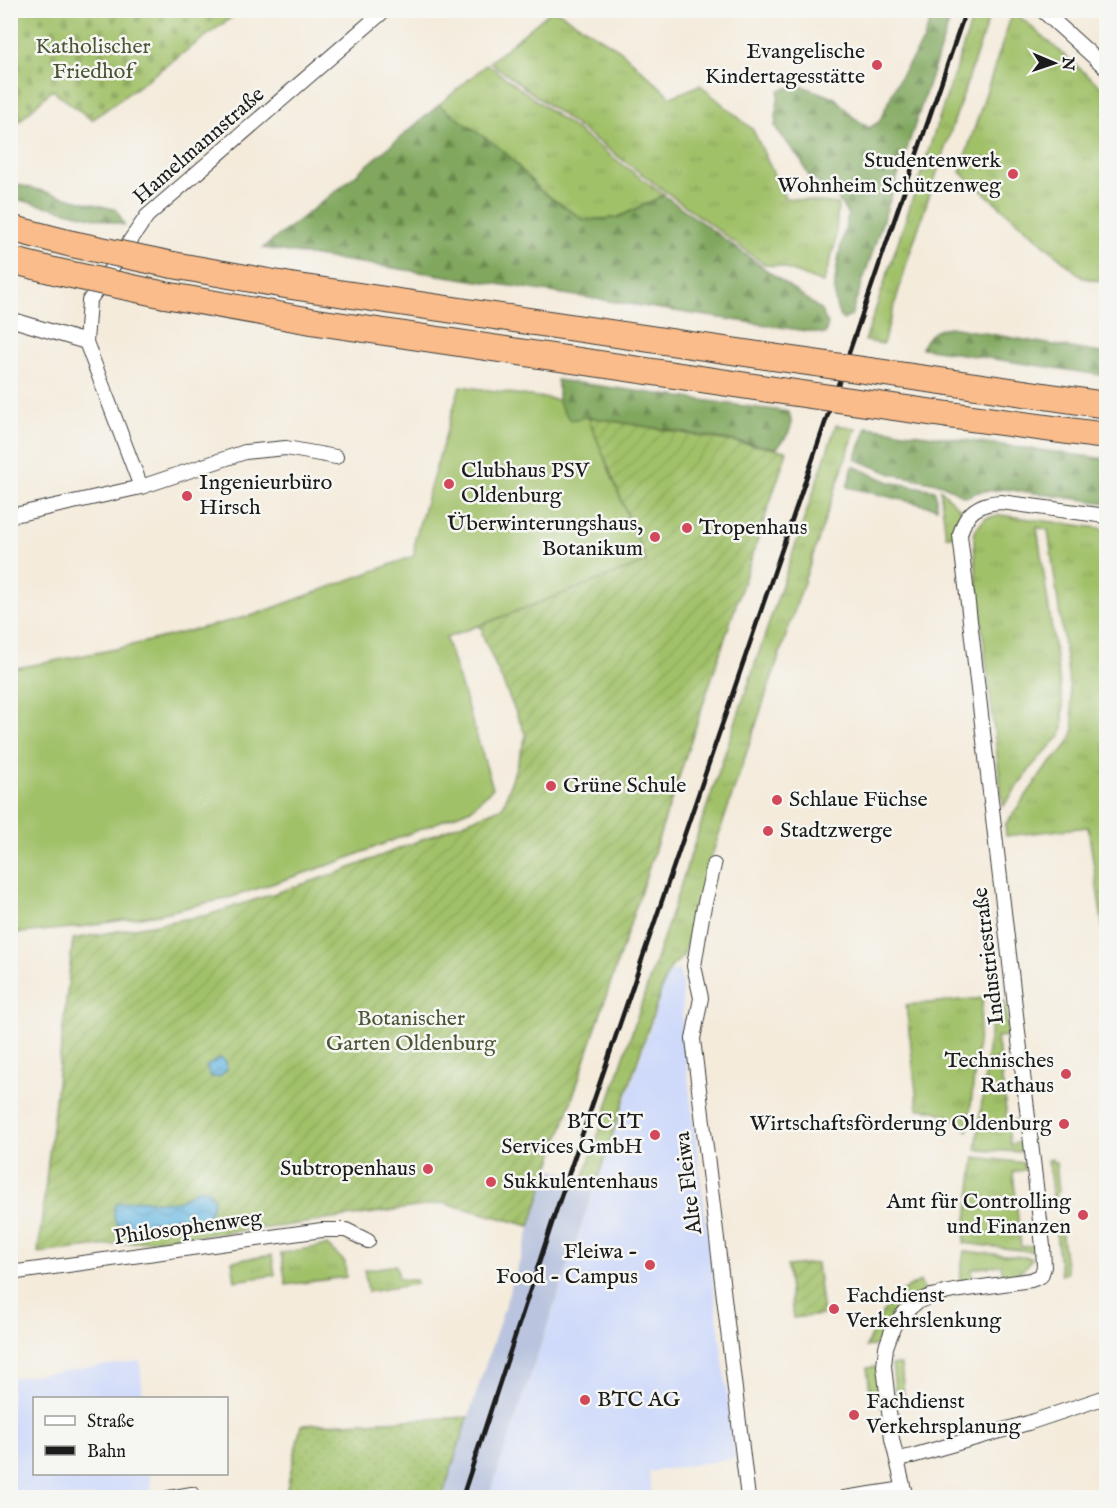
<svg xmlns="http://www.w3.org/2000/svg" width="1117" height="1508" font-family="'IM FELL English',serif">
	<defs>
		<pattern id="grass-tufts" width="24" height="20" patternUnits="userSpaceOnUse" patternTransform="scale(1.5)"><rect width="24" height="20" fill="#a1c169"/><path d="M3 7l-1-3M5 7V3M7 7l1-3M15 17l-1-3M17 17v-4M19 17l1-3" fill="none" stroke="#8aa55a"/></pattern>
		<pattern id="forest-firs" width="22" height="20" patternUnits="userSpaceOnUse" patternTransform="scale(1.5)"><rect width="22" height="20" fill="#80a75d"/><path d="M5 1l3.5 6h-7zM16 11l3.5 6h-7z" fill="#68874c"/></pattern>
		<pattern id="cemetery-stones" width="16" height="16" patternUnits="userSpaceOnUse" patternTransform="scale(1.5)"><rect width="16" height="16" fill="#a1c169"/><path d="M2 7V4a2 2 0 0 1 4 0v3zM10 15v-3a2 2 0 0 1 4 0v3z" fill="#8aa55a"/></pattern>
		<pattern id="park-dots" width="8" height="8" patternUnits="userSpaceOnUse" patternTransform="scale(1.5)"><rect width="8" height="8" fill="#a1c169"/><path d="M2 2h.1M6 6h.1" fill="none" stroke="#8aa55a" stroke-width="1.8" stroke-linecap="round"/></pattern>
		<pattern id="garden-furrows" width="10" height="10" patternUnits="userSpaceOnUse" patternTransform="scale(1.5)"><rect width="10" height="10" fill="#a1c169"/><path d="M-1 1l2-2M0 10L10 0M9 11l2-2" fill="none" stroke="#8aa55a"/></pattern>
		<pattern id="water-waves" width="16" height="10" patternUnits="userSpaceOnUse" patternTransform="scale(1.5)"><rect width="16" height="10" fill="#67b8e2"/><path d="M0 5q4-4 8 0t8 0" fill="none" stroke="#5495b6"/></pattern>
	</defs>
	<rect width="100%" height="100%" fill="#f6f6f2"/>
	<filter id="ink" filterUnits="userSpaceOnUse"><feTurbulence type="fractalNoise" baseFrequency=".0167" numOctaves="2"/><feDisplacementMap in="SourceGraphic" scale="12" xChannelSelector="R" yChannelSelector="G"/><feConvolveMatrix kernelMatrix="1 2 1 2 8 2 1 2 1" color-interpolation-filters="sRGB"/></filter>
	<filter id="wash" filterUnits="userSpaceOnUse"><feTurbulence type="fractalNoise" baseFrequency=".008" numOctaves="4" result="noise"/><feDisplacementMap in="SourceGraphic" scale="24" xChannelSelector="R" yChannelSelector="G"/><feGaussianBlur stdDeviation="1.35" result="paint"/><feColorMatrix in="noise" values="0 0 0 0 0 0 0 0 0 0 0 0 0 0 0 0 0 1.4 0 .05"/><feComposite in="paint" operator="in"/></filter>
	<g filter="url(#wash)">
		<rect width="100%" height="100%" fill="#f4ebdb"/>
		<path fill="#cfdafa" d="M 679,970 L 682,983 L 683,1037 L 735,1458 L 649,1472 L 652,1497 L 489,1498 L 650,1029 L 665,979 L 671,972 Z
			M 140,1361 L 143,1398 L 34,1398 L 34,1474 L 150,1474 L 152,1497 L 11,1497 L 11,1378 Z"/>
		<path fill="#bac4de" d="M 550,1168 L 596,1184 L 489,1497 L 442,1498 Z"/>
		<path fill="url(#grass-tufts)" stroke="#5e6e42" stroke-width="1.5" d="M 551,11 L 557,11 L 620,50 L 671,97 L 700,85 L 753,130 L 785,198 L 838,204 L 835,245 L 823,283 L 779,266 L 765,265 L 490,62 Z
			M 975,11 L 991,11 L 908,259 L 883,344 L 865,341 Z
			M 1013,11 L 1106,91 L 1106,282 L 1083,278 L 960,172 Z
			M 487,64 L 664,195 L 617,218 L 584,220 L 541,191 L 506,154 L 439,105 Z
			M 836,425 L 856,428 L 713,852 L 683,956 L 672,966 L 665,979 L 596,1184 L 583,1180 L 697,836 Z
			M 940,489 L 962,511 L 956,522 L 952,536 L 946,536 Z
			M 1000,515 L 1106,529 L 1106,948 L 1088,827 L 1006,836 L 1005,825 L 1045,769 L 1065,748 L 1070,740 L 1074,729 L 1067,666 L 1048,530 L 1037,527 L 1063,706 L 1063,727 L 1061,735 L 1033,765 L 1003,807 L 977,584 L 974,545 L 974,536 L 976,529 L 981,523 L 986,518 Z
			M 983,998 L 968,1131 C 954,1117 938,1109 918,1109 L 906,1005 Z
			M 994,1000 L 1005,1001 L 1009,1036 L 997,1037 L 1000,1059 L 993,1060 L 993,1062 L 1000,1062 L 1000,1068 L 994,1069 L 994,1071 L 1001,1070 L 1003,1088 L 1001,1089 L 1002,1092 L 1004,1093 L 1007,1121 L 1019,1120 L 1020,1123 L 1008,1125 L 1010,1144 L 1022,1142 L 1023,1152 L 976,1150 Z
			M 975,1157 L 1024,1163 L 1025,1170 L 1013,1172 L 1021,1247 L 1034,1245 L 1034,1252 L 964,1243 Z
			M 1052,1159 L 1052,1162 L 1056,1162 L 1059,1192 L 1056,1193 L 1057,1197 L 1053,1198 L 1048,1160 Z
			M 1060,1223 L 1067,1273 L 1061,1275 L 1055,1224 Z
			M 327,1245 L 345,1262 L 346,1277 L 286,1285 L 281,1253 Z
			M 964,1251 L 1032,1258 C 1025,1271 1017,1275 1003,1277 L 1001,1265 L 972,1269 L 973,1281 L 959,1283 Z
			M 272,1255 L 275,1275 L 235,1281 L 232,1261 Z
			M 396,1265 L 399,1278 L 406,1280 L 416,1280 L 417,1284 L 368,1292 L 364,1270 Z
			M 920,1281 L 925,1292 C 901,1303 886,1321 877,1345 L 866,1347 C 879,1315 888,1297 920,1281 Z
			M 901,1364 L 904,1396 L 896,1397 L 892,1365 Z
			M 876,1367 L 880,1398 L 871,1399 L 867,1368 Z"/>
		<path fill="url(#forest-firs)" stroke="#4e623c" stroke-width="1.5" d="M 933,11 L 953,11 L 851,316 L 843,320 C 824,300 843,240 848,215 L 837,197 L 808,175 L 802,162 L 775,127 L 779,90 L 799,85 L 835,98 L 852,116 L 869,128 L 879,122 L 900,77 L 923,42 Z
			M 439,105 L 504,151 L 541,191 L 584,220 L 617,218 L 664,195 L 820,309 L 828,324 L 825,334 L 263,248 L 340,188 Z
			M 11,183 L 117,210 L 124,225 L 11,198 Z
			M 950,327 L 1106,354 L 1106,376 L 922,348 C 927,334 935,329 950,327 Z
			M 557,380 L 789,412 C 795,430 787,435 777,448 L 588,417 L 571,420 C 565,414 558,406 558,397 C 558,391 559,386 557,380 Z
			M 867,427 L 1106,459 L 1106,503 L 1005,489 L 978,492 L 965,497 L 942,484 L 892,474 L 855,459 Z
			M 853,466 L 889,482 L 935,490 L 937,508 L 847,487 Z"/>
		<path fill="url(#cemetery-stones)" stroke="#5e6e42" stroke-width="1.5" d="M 11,10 L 240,10 L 240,11 L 92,120 L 52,90 L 11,129 Z"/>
		<path fill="url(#park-dots)" stroke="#5e6e42" stroke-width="1.5" d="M 468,1417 L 442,1497 L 201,1497 L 286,1493 L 301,1425 Z"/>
		<path fill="url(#garden-furrows)" stroke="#5e6e42" stroke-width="1.5" d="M 588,417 L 787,451 L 530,1226 L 444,1203 L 276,1227 L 38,1253 L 73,939 L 208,915 L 343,871 L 503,807 L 526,736 L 482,634 L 483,629 L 478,626 L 646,561 Z
			M 817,1263 L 823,1315 L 793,1318 L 787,1266 Z"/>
		<path fill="#a1c169" stroke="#5e6e42" stroke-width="1.5" d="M 460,386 L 558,400 L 563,411 L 571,420 L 588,417 L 646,562 L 446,638 L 493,788 L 471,809 L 338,862 L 232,897 L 159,914 L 81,927 L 11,934 L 11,669 L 116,649 L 254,615 L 414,556 L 415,539 Z"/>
		<path fill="url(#water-waves)" stroke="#426a7f" stroke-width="1.5" d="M 221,1058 L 226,1062 L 227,1070 L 219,1077 L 211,1077 L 206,1066 Z
			M 201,1188 L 209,1191 L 214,1199 L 210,1213 L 204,1219 L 177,1217 L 132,1227 L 120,1227 C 113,1220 113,1215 115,1205 C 133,1196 157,1204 176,1201 C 187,1199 192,1191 201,1188 Z"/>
	</g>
	<g filter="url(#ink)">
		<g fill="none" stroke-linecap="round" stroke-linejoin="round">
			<g stroke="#3c3b39" stroke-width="16">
				<path id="minor" d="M 1042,10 L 1106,68
					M 10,319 L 86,342 L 141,487
					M 86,342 L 89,301 L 147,216 L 385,10
					M 10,516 L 141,487 L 245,452 L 286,448 L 336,457
					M 714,865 L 703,911 L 694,966 L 701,998 L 693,1039 L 748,1498
					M 10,1273 L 322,1230 L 346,1230 L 368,1241
					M 897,1459 L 912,1456 L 1028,1423 L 1106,1397
					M 169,1498 L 192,1494 L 192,1498
					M 844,1498 L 904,1489
					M 906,1498 L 892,1439 L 884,1366 L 886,1347 L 894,1325 L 905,1312 L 917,1302 L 931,1296 L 954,1291 L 1031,1280 L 1041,1276 L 1044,1267 L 1043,1246 L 960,535 C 965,513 978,503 1001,502 L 1106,516"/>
			</g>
			<g stroke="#3c3b39" stroke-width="28">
				<path id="motorway" d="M 10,228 L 72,244
					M 10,260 L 58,272
					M 173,265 L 291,286 L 772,357
					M 165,295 L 317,322 L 768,389
					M 948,382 L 1106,405
					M 949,415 L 1106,436"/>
			</g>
			<use href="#minor" stroke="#fff" stroke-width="14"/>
			<use href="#motorway" stroke="#f9bc8a" stroke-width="26"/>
			<path stroke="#1c1c1c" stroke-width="4.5" d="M 462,1498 L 555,1214 L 966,10"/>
			<g stroke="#3c3b39" stroke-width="28" stroke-linecap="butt">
				<path id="motorway-bridge" d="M 72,244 L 173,265
					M 58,272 L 165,295
					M 772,357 L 948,382
					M 768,389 L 949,415"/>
			</g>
			<use href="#motorway-bridge" stroke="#f9bc8a" stroke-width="26"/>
		</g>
	</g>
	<g fill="#d1495b" stroke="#f6f6f2" stroke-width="2">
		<circle cx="877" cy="65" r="6"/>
		<circle cx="1013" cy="174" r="6"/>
		<circle cx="449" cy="484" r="6"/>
		<circle cx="187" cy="496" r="6"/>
		<circle cx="687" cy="528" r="6"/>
		<circle cx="655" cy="537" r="6"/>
		<circle cx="551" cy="786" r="6"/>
		<circle cx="777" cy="800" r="6"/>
		<circle cx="768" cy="831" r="6"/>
		<circle cx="1066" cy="1074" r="6"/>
		<circle cx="1064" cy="1124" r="6"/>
		<circle cx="655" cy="1135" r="6"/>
		<circle cx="428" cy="1169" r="6"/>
		<circle cx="491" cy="1182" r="6"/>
		<circle cx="1083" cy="1215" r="6"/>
		<circle cx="650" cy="1265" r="6"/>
		<circle cx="834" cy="1309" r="6"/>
		<circle cx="585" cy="1400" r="6"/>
		<circle cx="854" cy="1415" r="6"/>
	</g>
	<g text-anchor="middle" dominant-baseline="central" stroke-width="5" stroke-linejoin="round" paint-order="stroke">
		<g font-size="22" fill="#4b5637" stroke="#f6f6f2">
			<text x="93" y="47">Katholischer<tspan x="93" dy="25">Friedhof</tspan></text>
			<text x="411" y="1019">Botanischer<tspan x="411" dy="25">Garten Oldenburg</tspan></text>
		</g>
		<g font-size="22" fill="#1c1c1c" stroke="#f6f6f2" text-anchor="start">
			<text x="865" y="52" text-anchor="end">Evangelische<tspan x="865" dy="25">Kindertagesstätte</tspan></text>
			<text x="1001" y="161" text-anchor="end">Studentenwerk<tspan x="1001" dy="25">Wohnheim Schützenweg</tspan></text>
			<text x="461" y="471">Clubhaus PSV<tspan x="461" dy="25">Oldenburg</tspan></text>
			<text x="199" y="483">Ingenieurbüro<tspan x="199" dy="25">Hirsch</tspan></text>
			<text x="643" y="524" text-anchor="end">Überwinterungshaus,<tspan x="643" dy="25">Botanikum</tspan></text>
			<text x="699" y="528">Tropenhaus</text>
			<text x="563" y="786">Grüne Schule</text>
			<text x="789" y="800">Schlaue Füchse</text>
			<text x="780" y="831">Stadtzwerge</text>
			<text x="1054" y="1061" text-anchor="end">Technisches<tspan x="1054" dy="25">Rathaus</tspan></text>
			<text x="643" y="1122" text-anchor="end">BTC IT<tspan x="643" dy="25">Services GmbH</tspan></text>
			<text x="1052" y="1124" text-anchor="end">Wirtschaftsförderung Oldenburg</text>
			<text x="416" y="1169" text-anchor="end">Subtropenhaus</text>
			<text x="503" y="1182">Sukkulentenhaus</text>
			<text x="1071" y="1202" text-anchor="end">Amt für Controlling<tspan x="1071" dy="25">und Finanzen</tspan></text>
			<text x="638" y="1252" text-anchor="end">Fleiwa -<tspan x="638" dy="25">Food - Campus</tspan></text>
			<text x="846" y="1296">Fachdienst<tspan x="846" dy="25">Verkehrslenkung</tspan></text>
			<text x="597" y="1400">BTC AG</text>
			<text x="866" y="1402">Fachdienst<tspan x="866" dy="25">Verkehrsplanung</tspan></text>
		</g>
		<g font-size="22" fill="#1c1c1c" stroke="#f6f6f2">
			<text transform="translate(199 146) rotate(-41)">Hamelmannstraße</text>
			<text transform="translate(989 956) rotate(-97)">Industriestraße</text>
			<text transform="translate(689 1183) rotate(-97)">Alte Fleiwa</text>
			<text transform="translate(188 1228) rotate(-8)">Philosophenweg</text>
		</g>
	</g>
	<rect width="1117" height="1508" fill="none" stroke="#f6f6f2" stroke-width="36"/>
	<rect x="33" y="1397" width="195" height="78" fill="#f6f6f2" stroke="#9f9f9c" stroke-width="1.5"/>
	<rect x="45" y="1416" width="30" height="9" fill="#ffffff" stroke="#9f9f9c" stroke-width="1.5"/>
	<text x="87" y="1427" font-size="18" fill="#1c1c1c">Straße</text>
	<rect x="45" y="1446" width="30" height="9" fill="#1c1c1c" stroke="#9f9f9c" stroke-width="1.5"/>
	<text x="87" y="1457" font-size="18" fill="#1c1c1c">Bahn</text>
	<g transform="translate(1054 63) rotate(92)" stroke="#f6f6f2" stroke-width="4.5" paint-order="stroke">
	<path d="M0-4.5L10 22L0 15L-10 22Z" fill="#1c1c1c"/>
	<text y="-9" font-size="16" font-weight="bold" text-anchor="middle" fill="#1c1c1c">N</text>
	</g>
</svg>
